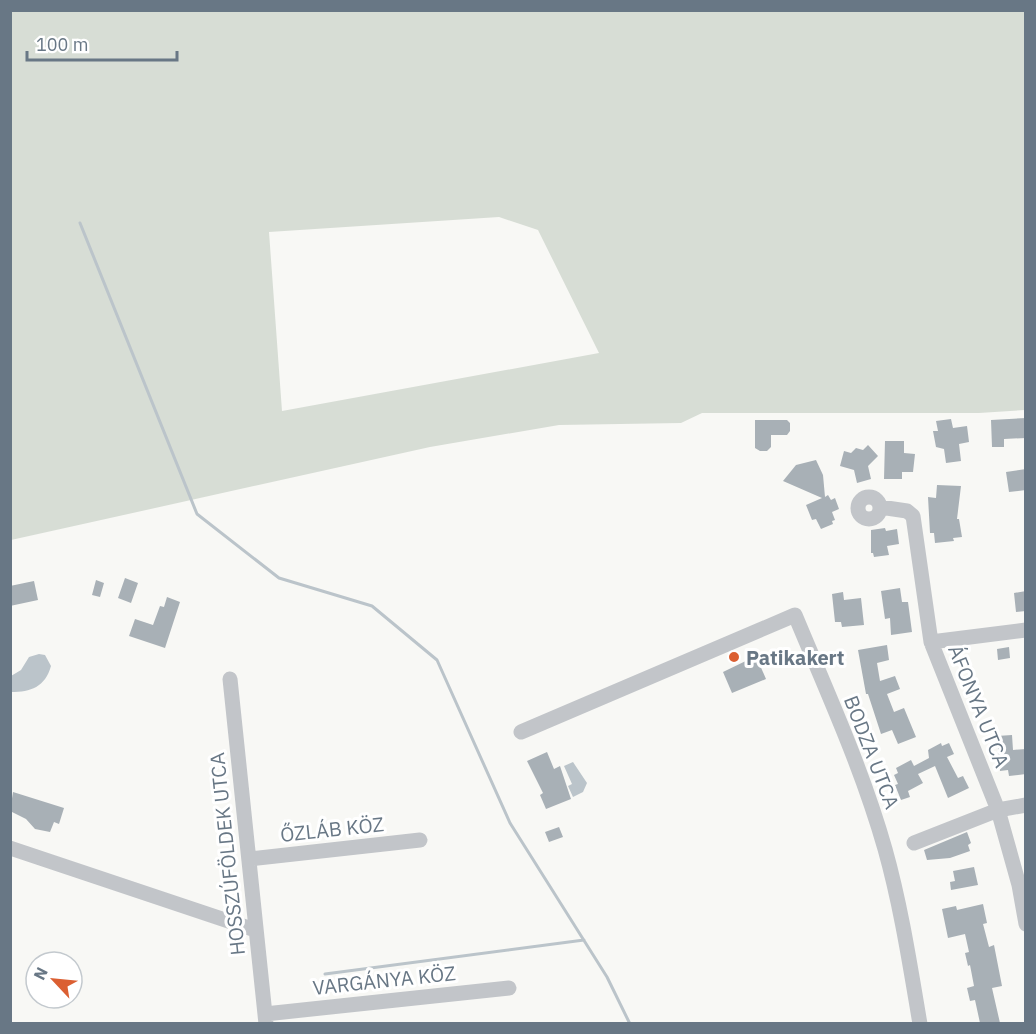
<svg xmlns="http://www.w3.org/2000/svg" width="1036" height="1034" font-family="'IBM Plex Sans',sans-serif">
	<rect width="100%" height="100%" fill="#f8f8f5"/>
	<path fill="#d7ddd5" fill-rule="evenodd" d="M 10,11 L 1025,11 L 1025,410 L 979,413 L 702,413 L 681,423 L 559,425 L 430,447 L 11,540 ZM 499,217 L 538,230 L 599,353 L 282,411 L 269,232 Z"/>
	<path fill="#bbc4ca" d="M 39,654 L 45,655 L 51,666 C 45,687 31,692 11,692 L 11,676 L 21,670 L 29,657 Z
		M 573,762 L 587,783 L 583,792 L 573,797 L 568,786 L 572,784 L 564,766 Z"/>
	<g fill="none" stroke-linecap="round" stroke-linejoin="round">
		<path stroke="#bbc4ca" stroke-width="3" d="M 80,223 L 197,514 L 279,578 L 372,606 L 437,660 L 510,823 L 607,977 L 630,1024
			M 325,974 L 584,940"/>
	</g>
	<path fill="#a8b0b6" d="M 1026,418 L 1026,438 L 1004,439 L 1004,447 L 992,447 L 991,420 Z
		M 951,419 L 953,428 L 967,426 L 969,442 L 959,444 L 961,461 L 946,463 L 944,449 L 936,447 L 933,431 L 938,431 L 936,421 Z
		M 755,420 L 787,420 L 790,423 L 790,431 L 787,435 L 771,435 L 771,447 L 767,451 L 760,451 L 755,448 Z
		M 885,441 L 904,441 L 904,453 L 915,454 L 913,472 L 902,472 L 902,479 L 884,479 Z
		M 868,445 L 878,456 L 868,466 L 871,479 L 857,483 L 854,470 L 840,466 L 844,451 L 851,453 L 856,448 L 863,450 Z
		M 816,460 L 823,475 L 825,497 L 828,495 L 831,500 L 835,498 L 839,509 L 832,512 L 835,520 L 832,521 L 833,524 L 821,529 L 816,519 L 812,520 L 806,505 L 822,498 L 783,481 L 796,465 Z
		M 1026,469 L 1026,490 L 1009,492 L 1006,472 Z
		M 937,485 L 961,486 L 957,519 L 959,519 L 962,537 L 953,538 L 954,541 L 935,543 L 934,533 L 930,533 L 928,497 L 936,498 Z
		M 885,528 L 886,531 L 897,529 L 899,544 L 887,546 L 889,555 L 874,557 L 873,553 L 871,553 L 871,530 Z
		M 125,578 L 138,583 L 131,603 L 118,598 Z
		M 96,580 L 104,583 L 100,597 L 92,595 Z
		M 34,581 L 38,600 L 10,606 L 10,586 Z
		M 900,588 L 902,602 L 908,602 L 912,632 L 891,635 L 890,618 L 885,619 L 881,591 Z
		M 1026,591 L 1026,611 L 1016,612 L 1014,593 Z
		M 843,592 L 844,600 L 861,598 L 864,625 L 842,627 L 841,622 L 835,622 L 832,594 Z
		M 167,597 L 180,602 L 165,648 L 129,636 L 135,619 L 153,625 L 160,606 L 164,607 Z
		M 887,645 L 889,660 L 877,663 L 880,681 L 895,676 L 900,689 L 887,694 L 894,712 L 904,708 L 916,737 L 898,744 L 892,730 L 881,734 L 868,694 L 866,694 L 858,650 Z
		M 1009,647 L 1010,658 L 998,660 L 997,649 Z
		M 756,656 L 766,679 L 732,693 L 723,672 Z
		M 1012,735 L 1013,750 L 1026,749 L 1026,774 L 1009,776 L 1008,770 L 1000,771 L 997,736 Z
		M 941,743 L 942,746 L 949,743 L 954,754 L 947,757 L 958,778 L 963,776 L 969,788 L 948,798 L 935,766 L 918,774 L 923,783 L 908,791 L 910,797 L 901,800 L 895,785 L 898,784 L 894,775 L 898,773 L 896,768 L 911,760 L 914,766 L 929,758 L 928,750 Z
		M 547,752 L 554,769 L 560,766 L 571,799 L 546,809 L 540,795 L 543,793 L 527,761 Z
		M 13,792 L 64,808 L 59,824 L 54,822 L 50,832 L 35,829 L 26,819 L 10,811 Z
		M 559,827 L 563,837 L 549,842 L 545,832 Z
		M 967,832 L 971,843 L 968,845 L 970,851 L 950,858 L 927,860 L 924,850 Z
		M 974,867 L 978,885 L 951,890 L 950,882 L 955,881 L 953,871 Z
		M 983,904 L 987,923 L 983,924 L 989,947 L 994,945 L 1002,986 L 992,988 L 1000,1023 L 980,1023 L 975,1000 L 970,1001 L 967,988 L 974,986 L 970,965 L 968,966 L 965,953 L 969,952 L 965,934 L 948,938 L 942,909 L 956,906 L 957,910 Z"/>
	<g fill="none" stroke-linecap="round" stroke-linejoin="round">
		<path stroke="#c2c5c9" stroke-width="15" d="M858 508a11 11 0 1 1 22 0a11 11 0 1 1-22 0Z
			M 880,507 L 907,511 L 913,516 L 931,642 L 998,810 L 1019,885 L 1026,924
			M 931,642 L 1026,630
			M 230,679 L 266,1024
			M 521,732 L 795,615 C 827,692 862,768 885,849 C 901,906 910,965 920,1024
			M 914,843 L 998,810 L 1026,805
			M 10,848 L 255,930
			M 249,859 L 420,840
			M 265,1014 L 509,988"/>
	</g>
	<circle fill="#db5f32" stroke="#fff" stroke-width="2" cx="734" cy="657" r="6"/>
	<g text-anchor="middle" dominant-baseline="central" stroke-width="6" stroke-linejoin="round" paint-order="stroke">
		<g font-size="20" font-weight="bold" fill="#687785" stroke="#fff" text-anchor="start">
			<text x="746" y="657">Patikakert</text>
		</g>
		<g font-size="20" fill="#687785" stroke="#fff">
			<text transform="translate(979 706) rotate(68)">ÁFONYA UTCA</text>
			<text transform="translate(872 752) rotate(69)">BODZA UTCA</text>
			<text transform="translate(332 829) rotate(-6)">ŐZLÁB KÖZ</text>
			<text transform="translate(227 854) rotate(-96)">HOSSZÚFÖLDEK UTCA</text>
			<text transform="translate(384 980) rotate(-6)">VARGÁNYA KÖZ</text>
		</g>
	</g>
	<rect width="1036" height="1034" fill="none" stroke="#687785" stroke-width="24"/>
	<g transform="translate(54 980) rotate(296)"><circle r="28" fill="#ffffff" stroke="#c3c9ce" stroke-width="1.5"/>
	<path d="M0-4.5L10 22L0 15L-10 22Z" fill="#db5f32"/>
	<text y="-9" font-size="16" font-weight="bold" text-anchor="middle" fill="#687785">N</text>
	</g>
	<path d="M27 51v9h150v-9" fill="none" stroke="#687785" stroke-width="3"/>
	<text x="36" y="51" font-size="18" fill="#687785" stroke="#ffffff" stroke-width="4.5" paint-order="stroke">100 m</text>
</svg>
